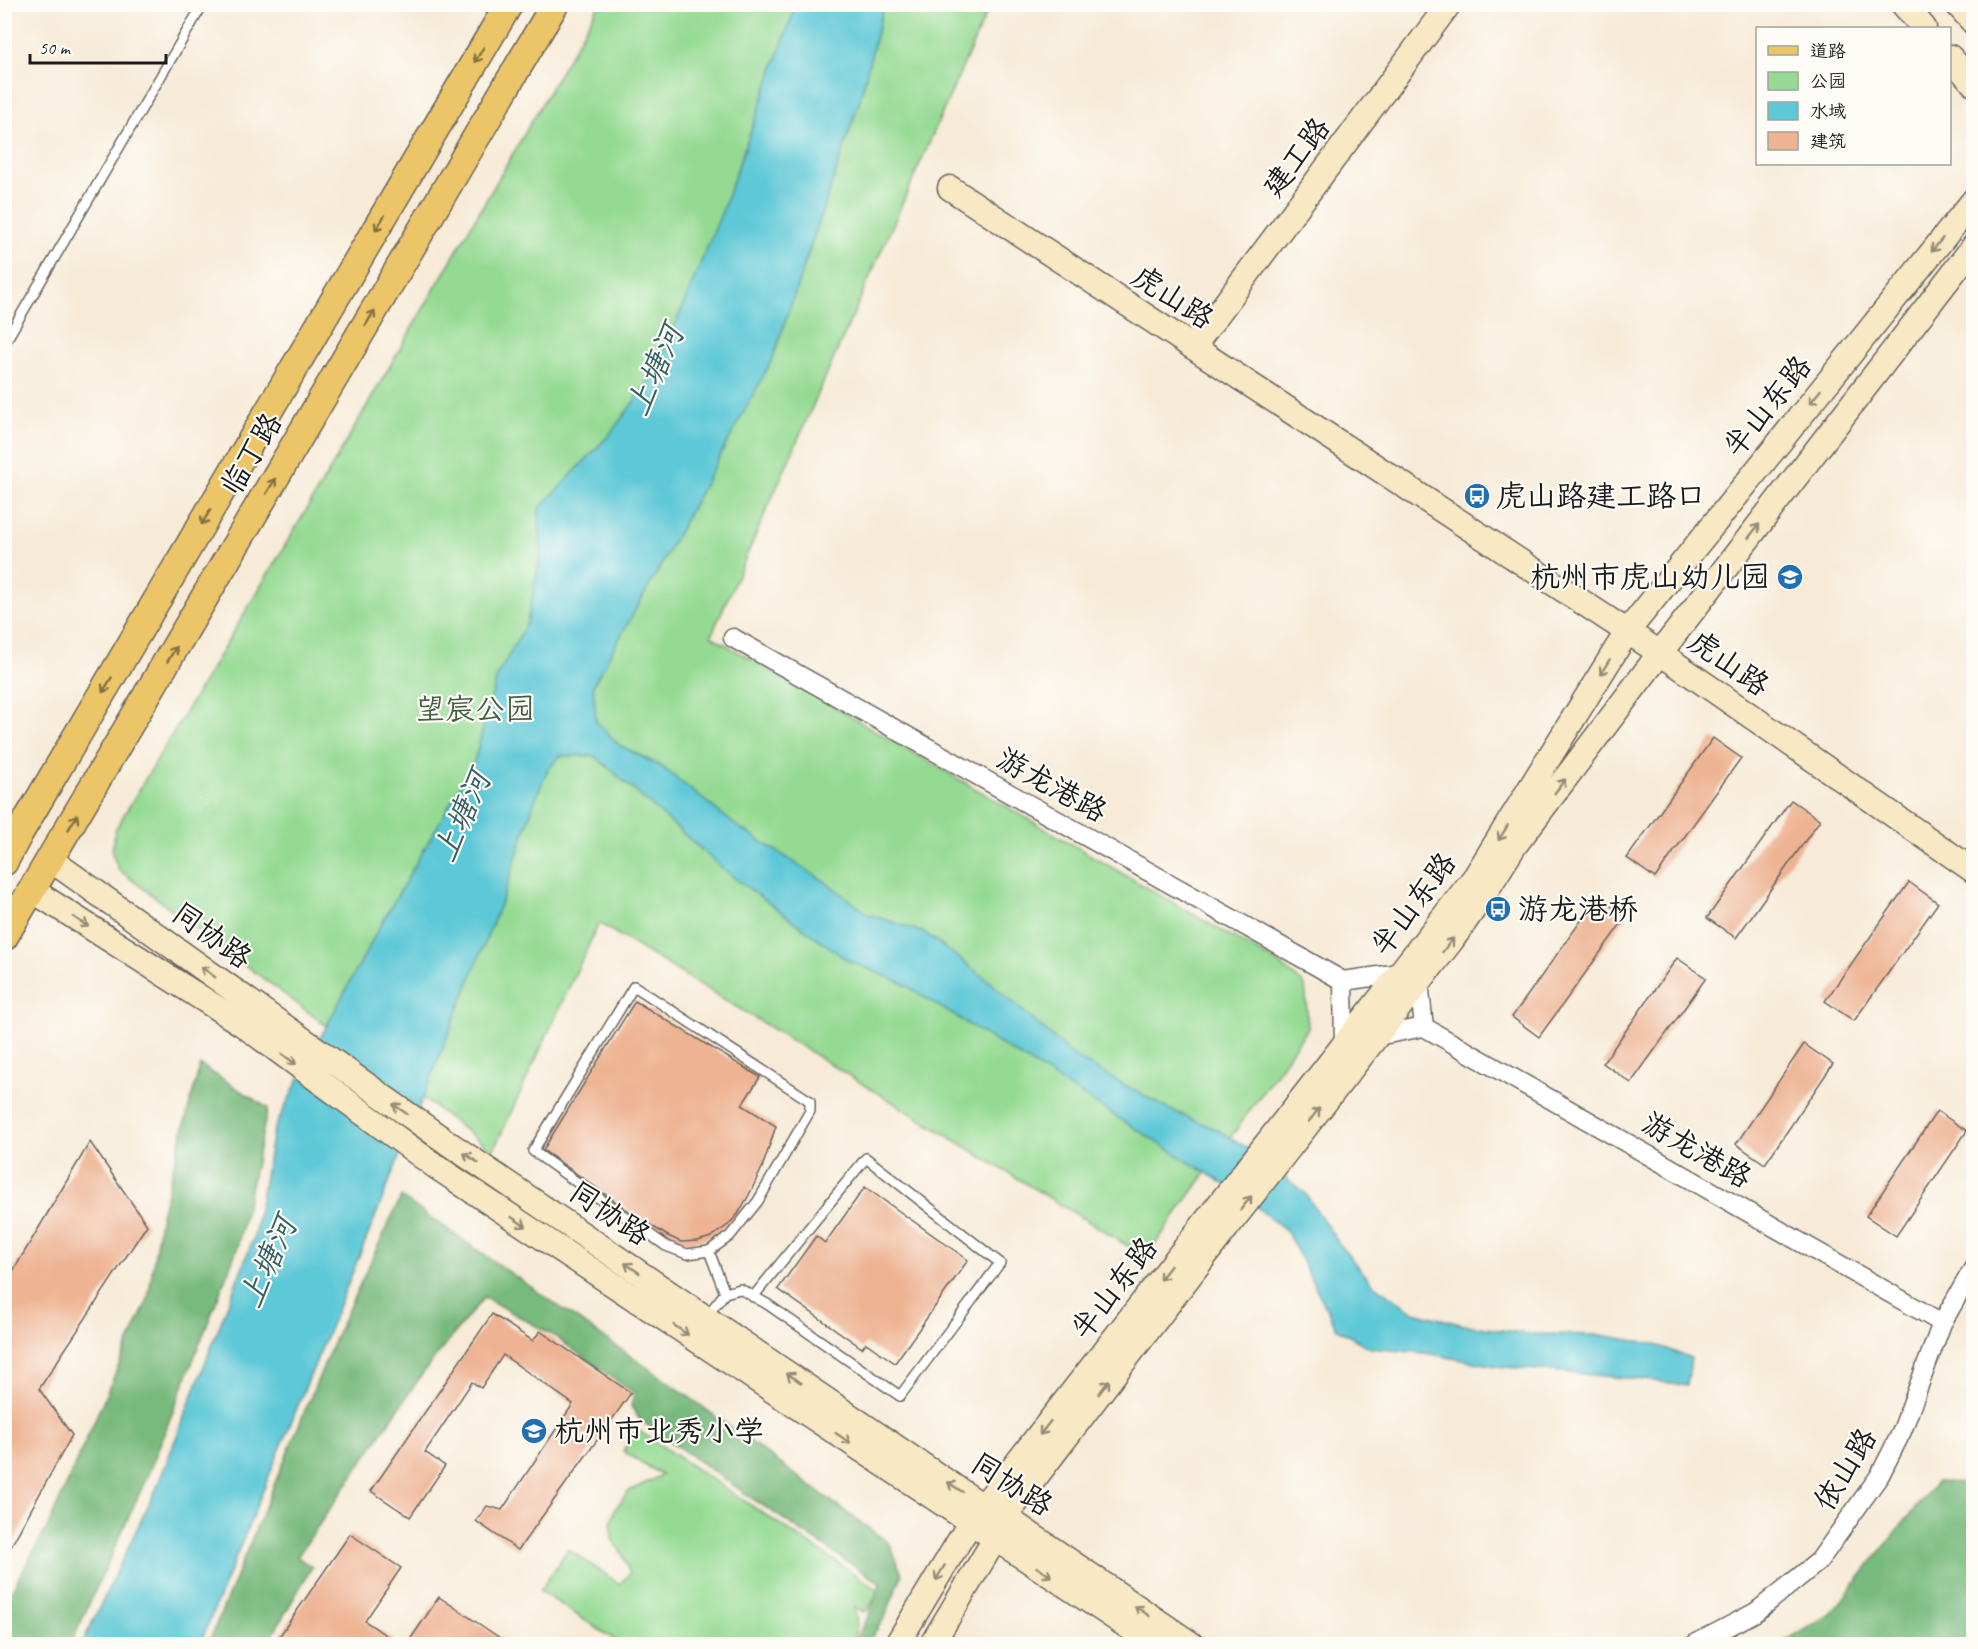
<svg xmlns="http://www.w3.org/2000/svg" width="1978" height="1649" font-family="Caveat,'LXGW WenKai TC',sans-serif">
	<rect width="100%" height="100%" fill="#fdfcf7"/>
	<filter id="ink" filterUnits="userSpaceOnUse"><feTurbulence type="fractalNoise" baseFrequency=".0167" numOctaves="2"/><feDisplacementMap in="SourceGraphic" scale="12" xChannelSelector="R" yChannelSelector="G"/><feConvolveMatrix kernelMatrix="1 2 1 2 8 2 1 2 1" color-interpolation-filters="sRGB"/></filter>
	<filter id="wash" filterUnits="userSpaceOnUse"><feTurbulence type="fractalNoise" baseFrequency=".008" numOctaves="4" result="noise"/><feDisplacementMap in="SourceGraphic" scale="24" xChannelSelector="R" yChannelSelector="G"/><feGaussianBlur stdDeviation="1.35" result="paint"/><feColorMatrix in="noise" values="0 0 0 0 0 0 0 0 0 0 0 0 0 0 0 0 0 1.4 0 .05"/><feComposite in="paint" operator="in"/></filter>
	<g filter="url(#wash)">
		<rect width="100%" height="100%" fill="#f7ebd8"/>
		<path fill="#95da93" stroke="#587b58" stroke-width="1.5" d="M 599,5 L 990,5 L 711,636 L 1281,965 L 1305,985 L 1308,1028 L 1146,1257 L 599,923 L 493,1151 L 119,870 L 112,853 L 115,830 L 320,487 Z
			M 636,1429 L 880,1591 L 865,1612 L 854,1607 C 858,1622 858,1631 851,1644 L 621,1644 L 540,1591 L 568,1549 L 620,1584 L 630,1573 L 623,1555 L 612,1539 L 611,1525 L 615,1509 L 629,1491 L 662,1475 L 623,1451 Z"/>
		<path fill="#78ba7d" stroke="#4a6b4c" stroke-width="1.5" d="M 200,1065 L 268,1108 L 237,1249 L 149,1472 L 71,1644 L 5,1644 L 5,1602 L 49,1524 L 148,1299 L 160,1219 Z
			M 401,1197 L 681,1391 L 890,1544 L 902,1575 L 885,1617 L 867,1644 L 853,1644 L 869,1615 L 880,1583 L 753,1499 L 640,1420 L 631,1406 L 634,1393 L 554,1336 L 484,1297 L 425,1370 L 297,1557 L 312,1567 L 267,1644 L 208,1644 L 338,1331 Z
			M 1936,1482 L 1973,1483 L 1973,1644 L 1780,1644 L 1831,1614 Z"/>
		<path fill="#5dc8d7" stroke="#3c727a" stroke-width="1.5" d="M 796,5 L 884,5 L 859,103 L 773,358 L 657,572 L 593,685 L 596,721 L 619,745 L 662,767 L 738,827 L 826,882 L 868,914 L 925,933 L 989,981 L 1076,1058 L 1168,1109 L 1218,1130 L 1246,1147 L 1305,1193 L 1342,1248 L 1374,1285 L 1414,1312 L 1464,1325 L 1530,1334 L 1600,1335 L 1654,1344 L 1691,1358 L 1687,1386 L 1646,1380 L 1496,1366 L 1425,1353 L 1370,1348 L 1337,1329 L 1287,1232 L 1242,1195 L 902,983 L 847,960 L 729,874 L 595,756 L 560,756 L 547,771 L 535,800 L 503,897 L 370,1230 L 200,1644 L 82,1644 L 157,1487 L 254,1237 L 273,1132 L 303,1070 L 380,926 L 474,762 L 497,676 L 527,623 L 541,552 L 539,509 L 611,433 L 655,373 L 721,214 Z"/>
		<g id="blocks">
			<path fill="#eeb393" d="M 1713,738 L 1741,758 L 1655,878 L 1627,858 Z
				M 1791,800 L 1820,820 L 1736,938 L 1707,918 Z
				M 1909,882 L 1938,903 L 1854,1021 L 1825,1001 Z
				M 1598,897 L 1626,917 L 1539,1037 L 1512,1017 Z
				M 1677,958 L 1706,978 L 1631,1083 L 1603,1063 Z
				M 635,1001 L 760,1077 L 742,1105 L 776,1126 L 762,1168 L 748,1197 L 738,1214 L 728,1225 L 711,1237 L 698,1241 L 681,1242 L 666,1235 L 639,1218 L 543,1150 Z
				M 1804,1044 L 1833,1064 L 1765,1164 L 1736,1144 Z
				M 1937,1111 L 1967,1131 L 1896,1236 L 1866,1216 Z
				M 90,1142 L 147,1225 L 39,1389 L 72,1435 L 4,1559 L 4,1286 Z
				M 865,1187 L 968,1260 L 895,1363 L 866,1343 L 862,1348 L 778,1289 L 816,1236 L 825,1243 Z
				M 492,1314 L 533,1341 L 540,1331 L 631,1393 L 518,1550 L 476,1521 L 487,1506 L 502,1510 L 573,1404 L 503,1355 L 481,1388 L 472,1382 L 425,1452 L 445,1466 L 410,1517 L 371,1491 Z
				M 350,1534 L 401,1568 L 365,1621 L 399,1644 L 365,1644 L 352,1636 L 346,1644 L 274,1644 Z
				M 439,1597 L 509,1644 L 407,1644 Z"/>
		</g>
	</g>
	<g filter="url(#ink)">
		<use href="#blocks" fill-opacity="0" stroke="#69645e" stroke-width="1.5"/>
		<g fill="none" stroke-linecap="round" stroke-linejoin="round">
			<g stroke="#69645e" stroke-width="12">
				<path id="lane" d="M 4,344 L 203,4
					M 709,1251 L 730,1236 L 758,1201 L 810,1111 L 810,1101 L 634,986 L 533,1151 L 666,1246 L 687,1254 L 709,1251 L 725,1293
					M 705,1318 L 725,1293 L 740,1289 L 767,1304 L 900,1396 L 1000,1263 L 866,1158 L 753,1297"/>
			</g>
			<g stroke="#69645e" stroke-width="21">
				<path id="street" d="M 733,638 L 1343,981 L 1400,973
					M 1343,981 L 1344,1045
					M 1419,982 L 1424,1027
					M 1377,1036 L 1424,1027 L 1942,1323
					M 1695,1644 L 1756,1612 L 1819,1561 L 1880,1475 L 1902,1431 L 1942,1323 L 1974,1267"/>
			</g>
			<g stroke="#69645e" stroke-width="27">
				<path id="secondary" d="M 1903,4 L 1924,28
					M 1957,4 L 1974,23
					M 1950,57 L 1974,84
					M 950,188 L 1660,653 L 1974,871
					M 1193,347 L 1449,4
					M 51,860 L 448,1143 L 984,1507 L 1005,1517 L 1191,1644
					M 32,890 L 242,1024 L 435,1166 L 1154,1644
					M 897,1644 L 970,1523 L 1475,877 L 1627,632 L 1974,200
					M 932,1644 L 995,1539 L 1005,1517 L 1214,1244 L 1452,940 L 1484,894 L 1515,845 L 1660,653 L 1974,246"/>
			</g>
			<g stroke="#69645e" stroke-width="30">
				<path id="primary" d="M 4,862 L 20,832 L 509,4
					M 4,937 L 555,4"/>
			</g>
			<use href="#lane" stroke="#fff" stroke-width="9"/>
			<use href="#street" stroke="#fff" stroke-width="18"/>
			<use href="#secondary" stroke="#f8e8c3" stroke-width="24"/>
			<use href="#primary" stroke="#edc569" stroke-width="27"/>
		</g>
		<defs><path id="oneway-shaft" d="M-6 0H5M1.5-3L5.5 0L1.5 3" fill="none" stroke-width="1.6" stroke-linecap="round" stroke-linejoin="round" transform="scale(1.5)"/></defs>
		<g stroke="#847042">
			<use href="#oneway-shaft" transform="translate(479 55) rotate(121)"/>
			<use href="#oneway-shaft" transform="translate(380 223) rotate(121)"/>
			<use href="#oneway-shaft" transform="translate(370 318) rotate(-59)"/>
			<use href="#oneway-shaft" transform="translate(271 486) rotate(-59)"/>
			<use href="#oneway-shaft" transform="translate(206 517) rotate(121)"/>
			<use href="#oneway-shaft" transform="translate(172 654) rotate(-59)"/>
			<use href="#oneway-shaft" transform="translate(107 685) rotate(121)"/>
			<use href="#oneway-shaft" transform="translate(73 822) rotate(-59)"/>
		</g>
		<g stroke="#958c78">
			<use href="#oneway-shaft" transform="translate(1937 245) rotate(129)"/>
			<use href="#oneway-shaft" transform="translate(1815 397) rotate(129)"/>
			<use href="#oneway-shaft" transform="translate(1754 531) rotate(-52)"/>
			<use href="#oneway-shaft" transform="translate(1605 667) rotate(121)"/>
			<use href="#oneway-shaft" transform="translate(1560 786) rotate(-53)"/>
			<use href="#oneway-shaft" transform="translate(1503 833) rotate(122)"/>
			<use href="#oneway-shaft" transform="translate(81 922) rotate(33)"/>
			<use href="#oneway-shaft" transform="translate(1448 945) rotate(-52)"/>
			<use href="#oneway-shaft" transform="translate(208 972) rotate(-144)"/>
			<use href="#oneway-shaft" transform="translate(289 1059) rotate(36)"/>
			<use href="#oneway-shaft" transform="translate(400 1109) rotate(-145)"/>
			<use href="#oneway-shaft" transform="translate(1314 1115) rotate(-52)"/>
			<use href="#oneway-shaft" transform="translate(471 1158) rotate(-146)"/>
			<use href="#oneway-shaft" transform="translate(1246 1203) rotate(-52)"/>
			<use href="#oneway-shaft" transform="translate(519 1222) rotate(34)"/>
			<use href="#oneway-shaft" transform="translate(632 1268) rotate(-146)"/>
			<use href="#oneway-shaft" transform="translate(1165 1273) rotate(128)"/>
			<use href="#oneway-shaft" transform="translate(681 1330) rotate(34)"/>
			<use href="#oneway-shaft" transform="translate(794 1378) rotate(-146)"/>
			<use href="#oneway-shaft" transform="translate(1104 1387) rotate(-53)"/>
			<use href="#oneway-shaft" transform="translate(1045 1428) rotate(128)"/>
			<use href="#oneway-shaft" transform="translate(843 1438) rotate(34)"/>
			<use href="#oneway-shaft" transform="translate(955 1487) rotate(-146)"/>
			<use href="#oneway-shaft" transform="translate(1044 1572) rotate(33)"/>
			<use href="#oneway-shaft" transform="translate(940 1573) rotate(121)"/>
			<use href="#oneway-shaft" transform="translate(1142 1611) rotate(-146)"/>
		</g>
	</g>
	<defs>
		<g id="bus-disc" transform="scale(1.35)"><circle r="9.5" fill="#1f6fb2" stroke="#fdfcf7"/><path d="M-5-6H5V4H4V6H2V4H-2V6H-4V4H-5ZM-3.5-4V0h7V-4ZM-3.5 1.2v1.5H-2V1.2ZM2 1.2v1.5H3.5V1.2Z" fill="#fff"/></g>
		<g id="school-disc" transform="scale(1.35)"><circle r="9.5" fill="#1f6fb2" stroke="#fdfcf7"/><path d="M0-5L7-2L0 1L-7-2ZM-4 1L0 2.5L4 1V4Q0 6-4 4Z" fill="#fff"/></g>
	</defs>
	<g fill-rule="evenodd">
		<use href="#bus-disc" x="1477" y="496"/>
		<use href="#school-disc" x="1790" y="577"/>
		<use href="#bus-disc" x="1498" y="909"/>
		<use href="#school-disc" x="534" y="1431"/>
	</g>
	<g text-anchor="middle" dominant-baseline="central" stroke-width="4.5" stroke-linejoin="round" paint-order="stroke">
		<g font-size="30" fill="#1c1c1c" stroke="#fdfcf7">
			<text transform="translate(1296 157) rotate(-53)">建工路</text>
			<text transform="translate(1173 297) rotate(33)">虎山路</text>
			<text transform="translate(1767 406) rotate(-51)">半山东路</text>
			<text transform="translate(251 454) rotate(-59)">临丁路</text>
			<text transform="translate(1729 663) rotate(35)">虎山路</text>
			<text transform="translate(1052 785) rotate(29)">游龙港路</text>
			<text transform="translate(1413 904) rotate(-53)">半山东路</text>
			<text transform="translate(212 935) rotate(36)">同协路</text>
			<text transform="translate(1697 1150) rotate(30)">游龙港路</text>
			<text transform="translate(610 1213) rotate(34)">同协路</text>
			<text transform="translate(1114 1288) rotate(-52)">半山东路</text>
			<text transform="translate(1845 1469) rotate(-58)">依山路</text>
			<text transform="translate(1012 1484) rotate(33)">同协路</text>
		</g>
		<g font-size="30" fill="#1c1c1c" stroke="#fdfcf7" text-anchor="start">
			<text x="1496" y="496">虎山路建工路口</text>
			<text x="1770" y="577" text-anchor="end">杭州市虎山幼儿园</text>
			<text x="1518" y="909">游龙港桥</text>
			<text x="554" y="1431">杭州市北秀小学</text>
		</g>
		<g font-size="30" fill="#465e46" stroke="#fdfcf7">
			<text x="475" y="709">望宸公园</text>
		</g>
		<g font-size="32" font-style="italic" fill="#366167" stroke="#fdfcf7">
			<text transform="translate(655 370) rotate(-66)">上塘河</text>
			<text transform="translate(462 816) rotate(-66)">上塘河</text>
			<text transform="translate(268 1262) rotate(-66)">上塘河</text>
		</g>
	</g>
	<rect width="1978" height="1649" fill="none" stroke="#fdfcf7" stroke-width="24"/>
	<rect x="1756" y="27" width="195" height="138" fill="#fdfcf7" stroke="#a3a29f" stroke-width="1.5"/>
	<rect x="1768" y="46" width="30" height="9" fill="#edc569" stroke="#a3a29f" stroke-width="1.5"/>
	<text x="1810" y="57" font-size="18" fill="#1c1c1c">道路</text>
	<rect x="1768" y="72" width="30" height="18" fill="#95da93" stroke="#a3a29f" stroke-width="1.5"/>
	<text x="1810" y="87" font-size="18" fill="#1c1c1c">公园</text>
	<rect x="1768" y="102" width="30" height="18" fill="#5dc8d7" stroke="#a3a29f" stroke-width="1.5"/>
	<text x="1810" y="117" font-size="18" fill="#1c1c1c">水域</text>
	<rect x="1768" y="132" width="30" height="18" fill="#eeb393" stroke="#a3a29f" stroke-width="1.5"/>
	<text x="1810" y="147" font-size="18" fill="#1c1c1c">建筑</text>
	<path d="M30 54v9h136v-9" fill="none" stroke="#1c1c1c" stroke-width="3"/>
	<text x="39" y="54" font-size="18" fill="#1c1c1c" stroke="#fdfcf7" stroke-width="4.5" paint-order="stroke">50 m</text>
</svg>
